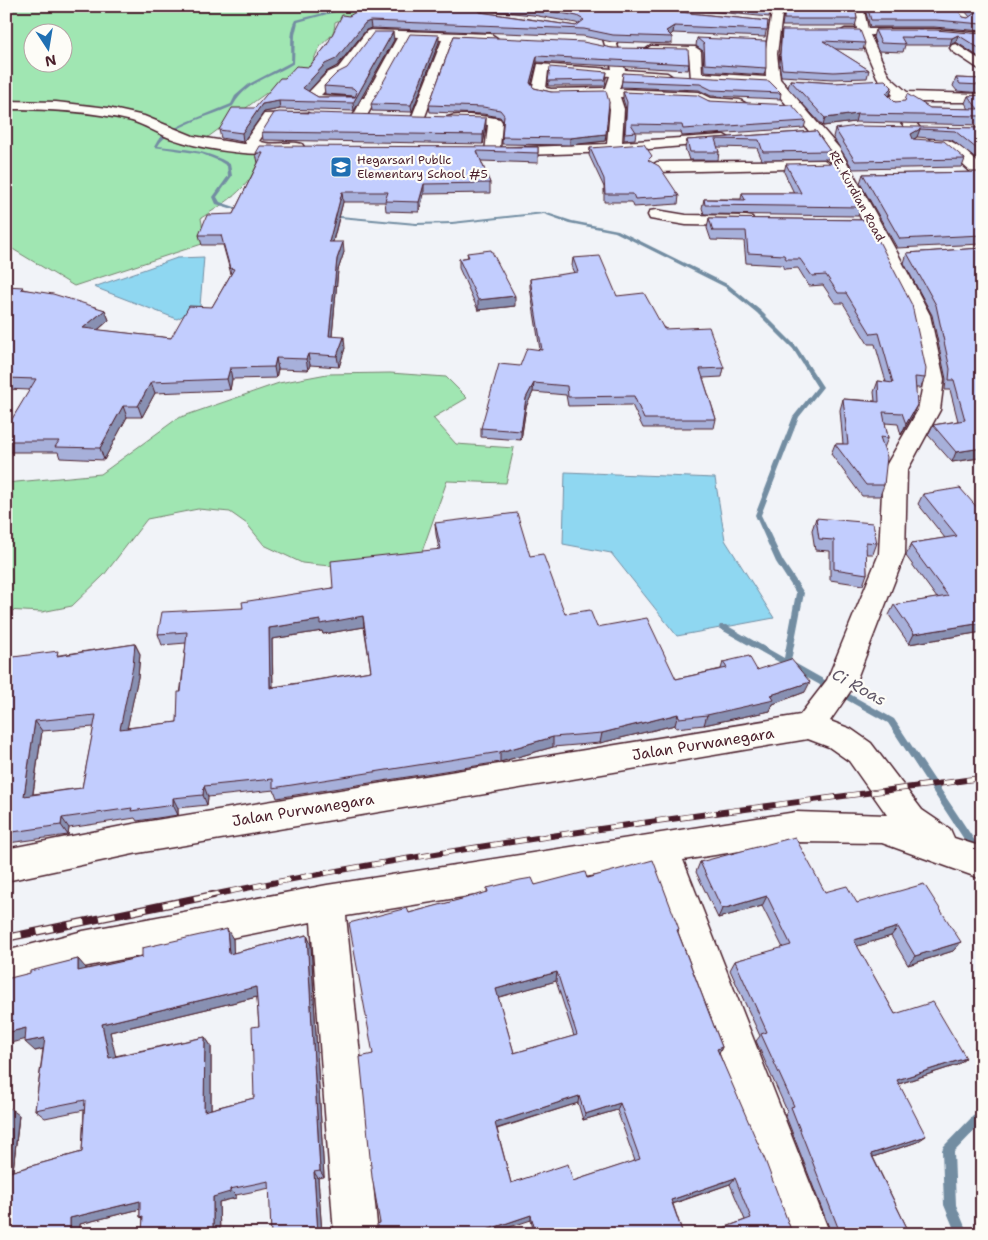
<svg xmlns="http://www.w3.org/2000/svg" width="988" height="1240" font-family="'Shantell Sans',sans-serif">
	<rect width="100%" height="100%" fill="#f1f3f8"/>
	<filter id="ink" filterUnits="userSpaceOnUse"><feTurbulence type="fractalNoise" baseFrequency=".02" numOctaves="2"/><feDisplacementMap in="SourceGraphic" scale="10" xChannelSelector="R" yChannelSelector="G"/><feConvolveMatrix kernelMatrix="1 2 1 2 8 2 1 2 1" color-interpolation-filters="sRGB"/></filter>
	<g filter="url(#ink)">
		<path fill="#a0e6b2" stroke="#75826e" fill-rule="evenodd" d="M 6,6 L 385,6 L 361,11 L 335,22 C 334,39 328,36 320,47 C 316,52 314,62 309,67 C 300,75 282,82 272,89 C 248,105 227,124 204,140 L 254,153 L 260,163 C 245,191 227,202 201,218 L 205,243 L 74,286 L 6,245 ZM 32,32 L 62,32 L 62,62 L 32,62 Z
			M 390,373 L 446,377 L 467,398 L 433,418 L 456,444 L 514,448 L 506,483 L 447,481 L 420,557 L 343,567 L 320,565 L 302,563 L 264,545 L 247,524 L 230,512 L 198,509 L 147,519 L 104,575 L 72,606 L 42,612 L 6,610 L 6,483 L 101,474 L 178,418 L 279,383 L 327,374 Z"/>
		<path fill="#8fd7f1" stroke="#738da2" d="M 204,257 L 200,306 L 177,319 L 94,287 L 177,258 Z
			M 565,472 L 715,478 L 725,540 L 774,618 L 677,636 L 611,553 L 563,544 Z"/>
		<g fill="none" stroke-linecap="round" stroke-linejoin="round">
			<path fill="#738da2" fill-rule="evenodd" d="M 373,6 L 385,6 L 335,12 L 298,22 L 295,35 L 294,63 C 271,78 248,80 233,106 C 214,115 168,127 158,146 C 184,149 208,150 230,164 L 232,176 L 217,197 L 220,202 L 247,211 L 247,213 L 216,204 L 213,197 L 228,176 L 227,166 L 219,161 L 202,154 L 154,147 L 158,140 L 165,133 L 187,122 L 231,104 L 235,96 L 249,84 L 291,62 C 292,47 289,33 296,20 L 335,10 Z
				M 544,212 L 572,221 L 618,230 L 729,285 L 761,311 L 797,347 L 823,387 L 799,417 L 761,515 L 783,561 L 804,593 L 791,661 L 894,719 L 981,850 L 981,856 L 978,857 L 975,856 L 888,723 L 720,629 L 719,627 L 720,625 L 726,625 L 784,658 L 796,593 L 776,562 L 755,515 L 793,417 L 817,387 L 793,349 L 757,313 L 725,287 L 615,232 L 569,223 L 544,214 L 452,224 L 416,225 L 329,217 L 327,216 L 329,215 L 416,223 L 452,222 Z
				M 982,1113 L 982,1125 L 980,1125 L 954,1152 L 956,1205 L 968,1234 L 956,1234 L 944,1205 L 942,1150 L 944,1146 L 973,1116 Z"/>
			<g stroke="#4a1f2b" stroke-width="3">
				<path id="minor" d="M 773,6 L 783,6 L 777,54 L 780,79 L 839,148 L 899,256 L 930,315 L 944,379 L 940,410 L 907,471 L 905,554 L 854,686 L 830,721 L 851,729 L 871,743 L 922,810 L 950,829 L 954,838 L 982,847 L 982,879 L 882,843 L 796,842 L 683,860 L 830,1234 L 786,1234 L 651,866 L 346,916 L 378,1234 L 334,1234 L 311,922 L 83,967 L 6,987 L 6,951 L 83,931 L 327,885 L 796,812 L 887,815 L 849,761 L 829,747 L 808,739 L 138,853 L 6,881 L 6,849 L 138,823 L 800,715 L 827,680 L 879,554 L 883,471 L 918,410 L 924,379 L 910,315 L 881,256 L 825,150 L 770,85 L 691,79 L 689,54 L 651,54 L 645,50 L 651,46 L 695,47 L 701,51 L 702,73 L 766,77 L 765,54 Z
					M 853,6 L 863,6 L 868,29 L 934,29 L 982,33 L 982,40 L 934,35 L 870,35 L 889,76 L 907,92 L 982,94 L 982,102 L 900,102 L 929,140 C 947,130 969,155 982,166 L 982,179 L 977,177 C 964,167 945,144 929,144 C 925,144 923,146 918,145 L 885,100 L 893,95 L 877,77 L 859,35 L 845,35 L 839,32 L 845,29 L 857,29 Z
					M 371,30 L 491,34 L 497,38 L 491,42 L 453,40 L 423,122 L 413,122 L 411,119 L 442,40 L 409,39 L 364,121 L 354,121 L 352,118 L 359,105 C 344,105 317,108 306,96 L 308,93 L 327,73 L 338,68 L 367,31 ZM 374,37 L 397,38 L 364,98 L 321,95 L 337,79 L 346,74 Z
					M 608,31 L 614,35 L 625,70 L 667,73 L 673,77 L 667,81 L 623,77 L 619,89 L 699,92 L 711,98 L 740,100 L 747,104 L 740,108 L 708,106 L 696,100 L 620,97 L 624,109 L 622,142 L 724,135 L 731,139 L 729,142 L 614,152 L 492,156 L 485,152 L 488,125 L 449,124 L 442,120 C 450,111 488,116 500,119 L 502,122 L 500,148 L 607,144 L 610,109 L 607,96 L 551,97 L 534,93 L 532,90 L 538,64 L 612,69 L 602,35 ZM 548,71 L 610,76 L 606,88 L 551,89 L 546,88 Z
					M 956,44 L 982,61 L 982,71 L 952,51 L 950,48 L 952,45 Z
					M 6,101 L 56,102 L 108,108 L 144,116 L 193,136 L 243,144 L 246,144 L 245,141 L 264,114 L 308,113 L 315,117 L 308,121 L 273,121 L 259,141 C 272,147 289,140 302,144 L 304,147 L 302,150 C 266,159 205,151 170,138 C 157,133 145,125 132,121 C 91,111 48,109 6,109 Z
					M 824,160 L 832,165 L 829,168 L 657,172 L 649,167 L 657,162 Z
					M 656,210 L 686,215 L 746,216 L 752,217 L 754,221 L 752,225 L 746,226 L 686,225 L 650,219 L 648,215 L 650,211 Z"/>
			</g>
			<use href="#minor" fill="#fdfcf7" fill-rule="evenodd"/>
			<g stroke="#4a1f2b" stroke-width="6">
				<path id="rail-far1" d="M 207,896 C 463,843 723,812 982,778"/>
			</g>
			<g stroke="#4a1f2b" stroke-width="8">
				<path id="rail" d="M 6,938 L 213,895"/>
			</g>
			<use href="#rail-far1" stroke="#fdfcf7" stroke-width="4.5" stroke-dasharray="12" stroke-linecap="butt"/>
			<use href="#rail" stroke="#fdfcf7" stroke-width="5.5" stroke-dasharray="16" stroke-linecap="butt"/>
		</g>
		<path fill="#a7b0da" stroke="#4a1f2b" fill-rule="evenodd" d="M 375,6 L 621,6 L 768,21 L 765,37 L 673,33 L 670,35 L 672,37 L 672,44 L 612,42 L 583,36 L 371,28 L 366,30 L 337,66 L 326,72 L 308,91 L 318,97 L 355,97 L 354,96 L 325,94 L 324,86 L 394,40 L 354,111 L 280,109 L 264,112 L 243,142 L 221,138 L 219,130 L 255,108 L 285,78 L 309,67 L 327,45 L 349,16 L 368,11 ZM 484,10 L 533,15 L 576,23 L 578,24 L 576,26 L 481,12 Z
			M 656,6 L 771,6 L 769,17 Z
			M 785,6 L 855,6 L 857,19 L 855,26 L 782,26 Z
			M 864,6 L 898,6 L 968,18 L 970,17 L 961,6 L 982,6 L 982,31 L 934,27 L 870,27 Z
			M 782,30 L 865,43 L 863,50 L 835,49 L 869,70 L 867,78 L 832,79 L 781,76 L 779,63 L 781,37 Z
			M 875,30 L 982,34 L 982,59 L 956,42 L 950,45 L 905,45 L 903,52 L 878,51 L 873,37 Z
			M 454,36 L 612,48 L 689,64 L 688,70 L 537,62 L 531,85 L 534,88 L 551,92 L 609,102 L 605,141 L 570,145 L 502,144 L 503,121 L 500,117 L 483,114 L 430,112 L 429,105 Z
			M 697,38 L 766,68 L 764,75 L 704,71 L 703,51 L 696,46 Z
			M 439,42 L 412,112 L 372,111 L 371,104 Z
			M 607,72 L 605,86 L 548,86 L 548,81 Z
			M 623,73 L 781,93 L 780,99 L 711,96 L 699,90 L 621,87 Z
			M 956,78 L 982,79 L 982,93 L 957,91 L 953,86 Z
			M 790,80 L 892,87 L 890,95 L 889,96 L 895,102 L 930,108 L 969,109 L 965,103 L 968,96 L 982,95 L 982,125 L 855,122 L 823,126 L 788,88 Z
			M 623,92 L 709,101 L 806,121 L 804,128 L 682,136 L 681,132 L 636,132 L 635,139 L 624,140 L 626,109 L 623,99 Z
			M 486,127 L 483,144 L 263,140 L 262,132 Z
			M 982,128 L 982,164 L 952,140 L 917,137 L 914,139 L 965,159 L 962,167 L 853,169 L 833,137 L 835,129 Z
			M 816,131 L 830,151 L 828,159 L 762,160 L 757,148 L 717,147 L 719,152 L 718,160 L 689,160 L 685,148 L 687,140 Z
			M 538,147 L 538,163 L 481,161 L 490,183 L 490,193 L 424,194 L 419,212 L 386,211 L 385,202 L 343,202 L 333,242 L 344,252 L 338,270 L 332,336 L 345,348 L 339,367 L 310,365 L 308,370 L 278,369 L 276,378 L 232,379 L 230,390 L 155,393 L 142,417 L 127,417 L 104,460 L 60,458 L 58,452 L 6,452 L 6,429 L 30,390 L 6,389 L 6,286 L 23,289 L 105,310 L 109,320 L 98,330 L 171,338 L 212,307 L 231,274 L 223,245 L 202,245 L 199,235 L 233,214 L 258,163 L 256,153 Z
			M 590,148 L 651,162 L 679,196 L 678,204 L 634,207 L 632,202 L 604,202 L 604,187 L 589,155 Z
			M 786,164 L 861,207 L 858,216 L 704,214 L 702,208 L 704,199 L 741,199 L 742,193 L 794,193 L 784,172 Z
			M 982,172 L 982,244 L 897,248 L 860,183 L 863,174 Z
			M 709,218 L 868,220 L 925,378 L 920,388 L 916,388 L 913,415 L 901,435 L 898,424 L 885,423 L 888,438 L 884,448 L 884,485 L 880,496 L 862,496 L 831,454 L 835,444 L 843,444 L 840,410 L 843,399 L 875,401 L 874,392 L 878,381 L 886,382 L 875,344 L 868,344 L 843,303 L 835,303 L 823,285 L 809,286 L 798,268 L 784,269 L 782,265 L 746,263 L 744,241 L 711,240 L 707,228 Z
			M 982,248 L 982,461 L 979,458 L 952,462 L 928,435 L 933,425 L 958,421 L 950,390 L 945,390 L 946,379 L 932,315 L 904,263 L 907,253 Z
			M 467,253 L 515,306 L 478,310 L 459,268 L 459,259 L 468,257 Z
			M 573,258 L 617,296 L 724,368 L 722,377 L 703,378 L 716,419 L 714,428 L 643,428 L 632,405 L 568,406 L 566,395 L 533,392 L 526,407 L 521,440 L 481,437 L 481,428 L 520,366 L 540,350 L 530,287 L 530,279 L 575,273 L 572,266 Z
			M 923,494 L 980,511 L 982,632 L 909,644 L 889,615 L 894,605 L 937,598 L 906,556 L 907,553 L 912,543 L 945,538 L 918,504 Z
			M 816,518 L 877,543 L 873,554 L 866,554 L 867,574 L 863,585 L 830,580 L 830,551 L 815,550 L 812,530 Z
			M 435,523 L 530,556 L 565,614 L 597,627 L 676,679 L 721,669 L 723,662 L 757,670 L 805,692 L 773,704 L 770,711 L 704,725 L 676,728 L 675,725 L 600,743 L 553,747 L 500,762 L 277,798 L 274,790 L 208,797 L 207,805 L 178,808 L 178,815 L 137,821 L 135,818 L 69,828 L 68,835 L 8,843 L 6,847 L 6,658 L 60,655 L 135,644 L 140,654 L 138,677 L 127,728 L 177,722 L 186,643 L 162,645 L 158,634 L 243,608 L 333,588 L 439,549 L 436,534 ZM 364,627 L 371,671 L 273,687 L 272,639 L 322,631 L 323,634 ZM 94,727 L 82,788 L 33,794 L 42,731 Z
			M 700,862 L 825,892 L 857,903 L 961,942 L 953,951 L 908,965 L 891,936 L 857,946 L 895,1014 L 966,1058 L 957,1065 L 899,1084 L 917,1142 L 873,1157 L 910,1234 L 707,1234 L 745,1220 L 730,1184 L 673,1204 L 683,1234 L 534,1234 L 531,1220 L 380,1223 L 373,1054 L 409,913 L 487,893 L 487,888 L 535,885 L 587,878 L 679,929 L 678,932 L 722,1047 L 719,1054 L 791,1230 L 830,1230 L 785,1114 L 787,1111 L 756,1041 L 760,1036 L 730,970 L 735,961 L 783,948 L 762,906 L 718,918 L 696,872 ZM 556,981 L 574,1036 L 514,1053 L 498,997 ZM 578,1103 L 583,1120 L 617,1110 L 635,1161 L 573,1181 L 511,1183 L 497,1129 Z
			M 307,935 L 311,945 L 324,1177 L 318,1178 L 322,1234 L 271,1234 L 270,1188 L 236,1195 L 236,1198 L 219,1202 L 220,1234 L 142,1234 L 143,1218 L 140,1217 L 140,1209 L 80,1224 L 80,1234 L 6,1234 L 19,1115 L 13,1171 L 82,1152 L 84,1110 L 45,1118 L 35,1110 L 43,1049 L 35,1051 L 26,1040 L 30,973 L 78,959 L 86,969 L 233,939 L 233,953 ZM 257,997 L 259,1026 L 254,1098 L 211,1109 L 211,1046 L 205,1037 L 115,1056 L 110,1032 Z"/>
		<path fill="#8890b2" stroke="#4a1f2b" d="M 479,6 L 484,6 L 484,10 L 476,15 L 476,8 Z
			M 370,21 L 371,28 L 366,30 L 337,66 L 326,72 L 304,96 L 303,88 L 325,64 L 365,23 Z
			M 674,26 L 673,33 L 668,37 L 666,31 Z
			M 393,32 L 394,40 L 354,111 L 353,103 Z
			M 439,35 L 439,42 L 412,112 L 411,105 Z
			M 958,35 L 956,42 L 950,45 L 952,38 Z
			M 537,56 L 537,62 L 530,90 L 530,83 Z
			M 892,87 L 890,95 L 883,101 L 886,93 Z
			M 279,101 L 280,109 L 264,112 L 243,142 L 242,133 L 262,104 Z
			M 857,114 L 855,122 L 823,126 L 825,118 Z
			M 486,118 L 486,127 L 483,144 L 483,135 Z
			M 920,129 L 917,137 L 908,143 L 911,134 Z
			M 606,134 L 605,141 L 570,145 L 570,138 Z
			M 424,184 L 424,194 L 419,212 L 419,202 Z
			M 342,192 L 343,202 L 330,252 L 329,242 Z
			M 343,242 L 344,252 L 338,270 L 331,347 L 329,336 L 337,259 Z
			M 515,296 L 515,306 L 478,310 L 478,300 Z
			M 105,310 L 109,320 L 87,339 L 83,328 Z
			M 344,337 L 345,348 L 339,367 L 337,356 Z
			M 308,354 L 310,365 L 308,370 L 306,359 Z
			M 276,358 L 278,369 L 276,378 L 274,367 Z
			M 230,368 L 232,379 L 230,390 L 227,379 Z
			M 151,382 L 155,393 L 142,417 L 138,406 Z
			M 534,383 L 533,392 L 526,407 L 521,440 L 521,431 L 526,398 Z
			M 917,405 L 913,415 L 901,435 L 906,424 Z
			M 123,406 L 127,417 L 104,460 L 100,448 Z
			M 982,448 L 982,452 L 979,458 L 952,462 L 956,452 Z
			M 363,616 L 364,627 L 323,634 L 322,631 L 272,639 L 273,698 L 270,688 L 269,628 L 320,620 Z
			M 982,623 L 982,632 L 909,644 L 914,634 Z
			M 135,644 L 140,654 L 138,677 L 125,739 L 120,729 Z
			M 810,682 L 805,692 L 773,704 L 770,711 L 704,725 L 707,715 L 771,695 Z
			M 678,714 L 675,725 L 600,743 L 602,733 Z
			M 35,721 L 42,731 L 31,806 L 24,796 Z
			M 553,737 L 553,747 L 500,762 L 500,752 Z
			M 204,786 L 208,797 L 207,805 L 203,795 Z
			M 173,798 L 178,808 L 178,815 L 173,805 Z
			M 62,818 L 69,828 L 68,835 L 61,825 Z
			M 767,896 L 762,906 L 718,918 L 722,909 Z
			M 898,927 L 891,936 L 848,949 L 854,940 Z
			M 227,929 L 233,939 L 234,964 L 229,954 Z
			M 307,935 L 311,945 L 324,1177 L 320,1171 Z
			M 961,942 L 953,951 L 908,965 L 915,956 Z
			M 78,959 L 86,968 L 86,980 L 78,971 Z
			M 557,972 L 556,981 L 496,998 L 496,989 Z
			M 256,987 L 261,996 L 110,1032 L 118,1066 L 109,1058 L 102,1024 Z
			M 26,1028 L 36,1037 L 6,1044 L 6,1033 Z
			M 205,1037 L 211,1046 L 211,1118 L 204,1111 Z
			M 45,1038 L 54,1046 L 35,1051 L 25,1042 Z
			M 722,1047 L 718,1055 L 717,1049 Z
			M 966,1058 L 957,1065 L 889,1087 L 897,1080 Z
			M 579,1096 L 578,1103 L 495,1129 L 495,1123 Z
			M 620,1103 L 617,1110 L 583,1120 L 585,1114 Z
			M 8,1107 L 19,1115 L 12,1180 L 6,1177 L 6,1126 Z
			M 926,1136 L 917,1142 L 864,1160 L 871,1154 Z
			M 314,1172 L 318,1178 L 322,1234 L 318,1234 Z
			M 735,1178 L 730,1184 L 668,1205 L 671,1200 Z
			M 230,1189 L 236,1195 L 236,1198 L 219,1202 L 220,1234 L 213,1234 L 213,1197 Z
			M 140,1201 L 148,1207 L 80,1224 L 80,1234 L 70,1234 L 70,1218 Z
			M 531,1215 L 531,1220 L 489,1234 L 475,1234 Z"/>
		<path fill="#c2cdfe" stroke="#4a1f2b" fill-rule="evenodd" d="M 375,6 L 479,6 L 476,8 L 480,12 L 576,26 L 584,20 L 577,16 L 534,8 L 514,6 L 621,6 L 768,21 L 767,30 L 674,26 L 666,31 L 672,37 L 613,35 L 584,29 L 370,21 L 365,23 L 336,59 L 325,64 L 303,88 L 318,97 L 355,97 L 357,92 L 353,88 L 324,86 L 337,73 L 347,68 L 374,32 L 393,32 L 353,103 L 279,101 L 262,104 L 242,133 L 219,130 L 232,108 L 255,108 L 280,78 L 285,78 L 296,66 L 309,67 L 327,45 L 342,15 L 349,16 L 359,10 L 368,11 Z
			M 730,6 L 771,6 L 770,10 Z
			M 785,6 L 855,6 L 857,19 L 784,19 Z
			M 867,6 L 955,6 L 963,17 L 968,18 L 975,13 L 969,6 L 982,6 L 982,24 L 936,20 L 871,20 Z
			M 782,30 L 860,30 L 865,43 L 823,41 L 869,70 L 834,72 L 782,69 L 780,55 Z
			M 875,30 L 936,30 L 982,34 L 982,50 L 958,35 L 952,38 L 901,37 L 905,44 L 881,43 Z
			M 410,34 L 439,35 L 411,105 L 371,104 Z
			M 454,36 L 583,42 L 612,48 L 688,49 L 689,64 L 537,56 L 530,83 L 534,88 L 551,92 L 606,91 L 609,102 L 606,134 L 570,138 L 502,137 L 504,115 L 500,110 L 483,107 L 429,105 Z
			M 697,38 L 766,41 L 766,68 L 705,64 L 704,44 Z
			M 550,67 L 607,72 L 605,80 L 548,81 Z
			M 623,73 L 769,81 L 781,93 L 712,90 L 700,84 L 622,81 Z
			M 956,78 L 982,79 L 982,85 L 960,84 Z
			M 790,80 L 834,83 L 885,80 L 892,87 L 886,93 L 895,102 L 905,101 L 907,94 L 930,108 L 978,109 L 968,96 L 982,95 L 982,116 L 857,114 L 825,118 Z
			M 623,92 L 697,95 L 709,101 L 792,105 L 806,121 L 683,129 L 682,125 L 631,124 L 636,132 L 625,133 L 627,102 Z
			M 279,112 L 486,118 L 483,135 L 262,132 L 274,113 Z
			M 857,126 L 982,128 L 982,153 L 955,131 L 920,129 L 911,134 L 913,139 L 944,141 L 965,159 L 855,161 L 835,129 Z
			M 816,131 L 830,151 L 763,152 L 759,140 L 715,139 L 719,152 L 690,152 L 687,140 Z
			M 644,144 L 652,156 L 648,160 L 659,166 L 679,196 L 635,199 L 633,194 L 605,194 L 604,179 L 590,148 Z
			M 260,146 L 538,147 L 538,153 L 477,151 L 490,183 L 424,184 L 419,202 L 385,201 L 388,192 L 342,192 L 329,242 L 343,242 L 337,259 L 329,336 L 344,337 L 337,356 L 308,354 L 306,359 L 276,358 L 274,367 L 230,368 L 227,379 L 151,382 L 138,406 L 123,406 L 100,448 L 55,447 L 59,441 L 6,441 L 6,429 L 36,379 L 6,378 L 6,286 L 23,287 L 21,289 L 53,294 L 105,310 L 83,328 L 171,338 L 189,306 L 212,307 L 234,269 L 230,268 L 221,235 L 199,235 L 207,215 L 233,214 L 263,153 L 256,153 Z
			M 837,163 L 861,207 L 705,205 L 704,199 L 745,200 L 742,193 L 801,193 L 786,164 Z
			M 982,172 L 982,235 L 900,239 L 863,174 Z
			M 709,218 L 868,220 L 912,305 L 926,369 L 925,378 L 915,377 L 917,405 L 906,424 L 902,413 L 883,412 L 888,438 L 880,437 L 887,457 L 884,485 L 866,485 L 835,444 L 848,444 L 843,399 L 879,402 L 878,381 L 893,383 L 879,333 L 871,334 L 846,293 L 838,293 L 826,275 L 812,276 L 800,259 L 786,259 L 784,255 L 748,253 L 746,231 L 713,231 Z
			M 982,248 L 982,448 L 956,452 L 933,425 L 965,420 L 954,380 L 949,380 L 950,369 L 936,305 L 907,253 Z
			M 491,250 L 515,296 L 478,300 L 459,259 L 469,257 L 467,253 Z
			M 600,256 L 617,296 L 644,293 L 664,329 L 709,327 L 724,368 L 700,369 L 716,419 L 644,419 L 634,396 L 568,397 L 567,386 L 534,383 L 526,398 L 521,431 L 481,428 L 499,364 L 520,366 L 527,348 L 542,350 L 530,279 L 578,272 L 573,258 Z
			M 960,488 L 980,511 L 982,511 L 982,623 L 914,634 L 894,605 L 948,596 L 911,546 L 912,543 L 957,536 L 923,494 Z
			M 517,513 L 530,556 L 543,554 L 565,614 L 590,610 L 597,627 L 647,618 L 676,679 L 727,668 L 723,662 L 749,656 L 757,670 L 791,659 L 810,682 L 771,695 L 774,700 L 707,715 L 679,718 L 678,714 L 602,733 L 553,737 L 500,752 L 273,788 L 273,779 L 204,786 L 203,795 L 173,798 L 173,805 L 131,811 L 132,808 L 62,818 L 61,825 L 6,833 L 6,658 L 58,651 L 57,656 L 135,644 L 133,666 L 120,729 L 177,722 L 178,692 L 181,692 L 187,632 L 158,634 L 162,612 L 243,608 L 242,602 L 333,588 L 331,561 L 441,549 L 435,523 ZM 363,616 L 371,671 L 270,688 L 269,628 L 320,620 L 320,624 ZM 96,715 L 82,788 L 24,796 L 35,721 Z
			M 816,518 L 873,523 L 877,543 L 866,542 L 867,574 L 834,569 L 834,540 L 819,539 Z
			M 795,837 L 825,892 L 847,886 L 857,903 L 924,884 L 961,942 L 915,956 L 898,927 L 854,940 L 895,1014 L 933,1002 L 966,1058 L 897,1080 L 926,1136 L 871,1154 L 910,1234 L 707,1234 L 751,1218 L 735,1178 L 671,1200 L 683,1234 L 536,1234 L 531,1215 L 475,1234 L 377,1234 L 377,1224 L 380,1223 L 372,1177 L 360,1057 L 373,1054 L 349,923 L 407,908 L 409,913 L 488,892 L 487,888 L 520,880 L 532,878 L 535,885 L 585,872 L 587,878 L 653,860 L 679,929 L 677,930 L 722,1047 L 717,1049 L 765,1160 L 791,1230 L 839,1230 L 791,1107 L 794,1106 L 761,1034 L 767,1032 L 735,961 L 791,945 L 767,896 L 722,909 L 700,862 ZM 557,972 L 577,1035 L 514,1053 L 496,989 ZM 579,1096 L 585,1114 L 620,1103 L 640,1159 L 573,1181 L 568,1164 L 511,1183 L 495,1123 Z
			M 227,929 L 229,954 L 307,935 L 320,1171 L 314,1172 L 318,1234 L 271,1234 L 269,1181 L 230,1189 L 230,1192 L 213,1197 L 213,1234 L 142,1234 L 143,1216 L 140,1217 L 140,1201 L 70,1218 L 70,1234 L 6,1234 L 6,1173 L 82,1152 L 85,1100 L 35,1110 L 45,1038 L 25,1042 L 26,1028 L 6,1033 L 6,979 L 30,973 L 30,971 L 78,959 L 78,971 L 142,957 L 142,948 ZM 256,987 L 259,1026 L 252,1027 L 254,1098 L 204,1111 L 205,1037 L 109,1058 L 102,1024 Z
			M 8,1107 L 6,1126 L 6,1108 Z"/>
	</g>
	<defs>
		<g id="school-square" transform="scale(1.125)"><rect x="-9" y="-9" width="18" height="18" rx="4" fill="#1f6fb2" stroke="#fdfcf7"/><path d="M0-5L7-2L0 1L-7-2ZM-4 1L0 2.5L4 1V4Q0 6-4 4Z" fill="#fff"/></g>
	</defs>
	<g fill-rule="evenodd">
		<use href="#school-square" x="341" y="167"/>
	</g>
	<g text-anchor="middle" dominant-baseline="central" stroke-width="4.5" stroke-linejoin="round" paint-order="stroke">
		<g font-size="12" fill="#4a1f2b" stroke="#fdfcf7" text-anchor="start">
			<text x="357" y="160">Hegarsari Public<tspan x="357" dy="14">Elementary School #5</tspan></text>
		</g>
		<g font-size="12" fill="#4a1f2b" stroke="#fdfcf7">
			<text transform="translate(857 196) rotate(61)">RE. Kurdian Road</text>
		</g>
		<g font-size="15" fill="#4a1f2b" stroke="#fdfcf7">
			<text transform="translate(703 744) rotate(-9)">Jalan Purwanegara</text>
			<text transform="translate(303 810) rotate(-9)">Jalan Purwanegara</text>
		</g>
		<g font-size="16" font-style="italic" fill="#5f5666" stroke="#fdfcf7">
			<text transform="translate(859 687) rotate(29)">Ci Roas</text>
		</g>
	</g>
	<rect width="988" height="1240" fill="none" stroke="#fdfcf7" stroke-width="25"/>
	<rect x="12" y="12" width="963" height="1215" fill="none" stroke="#4a1f2b" stroke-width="2" filter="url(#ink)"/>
	<g transform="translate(48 48) rotate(168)"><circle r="24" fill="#fdfcf7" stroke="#b5a4a5"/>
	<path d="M0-4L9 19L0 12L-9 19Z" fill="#1f6fb2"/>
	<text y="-8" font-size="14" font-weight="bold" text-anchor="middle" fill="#4a1f2b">N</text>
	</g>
</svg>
